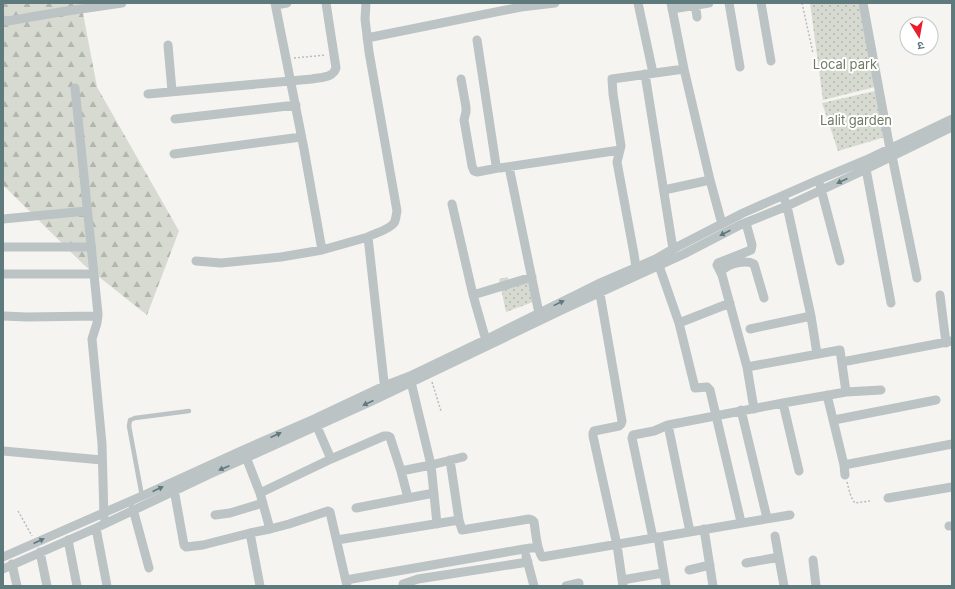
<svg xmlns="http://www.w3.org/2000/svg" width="955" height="589" font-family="Inter,'Noto Sans Devanagari',sans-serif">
	<defs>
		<pattern id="forest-firs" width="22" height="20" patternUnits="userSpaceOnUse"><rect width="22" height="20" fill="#d7dad0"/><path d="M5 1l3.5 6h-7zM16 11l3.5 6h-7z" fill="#b2b6ae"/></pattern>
		<pattern id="park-dots" width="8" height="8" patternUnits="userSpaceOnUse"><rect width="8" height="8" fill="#d7dad0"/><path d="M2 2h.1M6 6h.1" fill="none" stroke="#b2b6ae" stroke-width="1.8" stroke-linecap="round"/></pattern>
	</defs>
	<rect width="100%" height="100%" fill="#f5f4f1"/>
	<path fill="url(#forest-firs)" d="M 3,3 L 81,3 L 97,87 L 179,231 L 147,315 L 84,265 L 3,185 Z"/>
	<path fill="url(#park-dots)" d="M 810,3 L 860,3 L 875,87 L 823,100 Z
		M 875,91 L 885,137 L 838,151 L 822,103 Z
		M 508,277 L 509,283 L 527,278 L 533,302 L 506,312 L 499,279 Z"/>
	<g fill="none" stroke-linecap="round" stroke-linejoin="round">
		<path stroke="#b7bcbd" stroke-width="1.5" stroke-dasharray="2 2" stroke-linecap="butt" d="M 802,3 L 813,53
			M 294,58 L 326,55
			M 432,382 L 441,411
			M 847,482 C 849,489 850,497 855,503 L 870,501
			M 18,511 L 32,536"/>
		<path stroke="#bbc3c4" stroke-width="4.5" d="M 142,496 L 129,426 L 130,420 L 135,418 L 189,411"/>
		<path stroke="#bbc3c4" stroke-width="9" d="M 275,3 L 304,149 L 322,250
			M 638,3 L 653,73
			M 671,3 L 684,69 L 710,180 L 722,224
			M 695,3 L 697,17
			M 729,3 L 740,67
			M 761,3 L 771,61
			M 863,3 L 890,149 L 892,156 L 917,278
			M 276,5 L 287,3
			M 672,9 L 709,3
			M 3,20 L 8,21 L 60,12 L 122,3
			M 367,38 L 521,7 L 555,3
			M 477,40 L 496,165 L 497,167 L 500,168 L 620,150
			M 168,45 L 172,91
			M 645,74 L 673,249
			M 461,79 L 466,107 L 466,112 L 464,120 L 472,166 L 474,171 L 477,172 L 498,168
			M 75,88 L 98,314 L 97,323 L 92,339 L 102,444 L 104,518
			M 148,94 L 312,79 C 321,77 333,78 336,68 L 326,3
			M 175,119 L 296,105
			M 174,154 L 301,137
			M 509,167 L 540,318
			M 866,169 L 891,303
			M 820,185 L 840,261
			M 664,190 L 710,180
			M 785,201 L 787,206 L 811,316 L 817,354
			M 452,204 L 473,295 L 487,344
			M 3,219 L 87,211
			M 746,223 L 752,245 L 751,250 L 718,263 L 717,265 L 722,275 L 747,367 L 754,409
			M 368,237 L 385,391
			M 3,247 L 91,247
			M 657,260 L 679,323 L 695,388 L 707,387 L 710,390 L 741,522
			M 196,261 L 221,263 L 281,257 L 322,250 L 368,237 C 375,233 389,230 394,223 C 396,220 396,215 397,211 L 369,52 L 365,19 L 366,3
			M 636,268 L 634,254 L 617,162 L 621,146 L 613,94 L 612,79 L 684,69
			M 725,268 C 732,263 746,260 754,264 L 764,298
			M 3,274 L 94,274
			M 599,288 L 622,421 L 621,424 L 619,426 L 594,431 L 593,433 L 593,436 L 617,545 L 623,586
			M 473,295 L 532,277
			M 940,295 L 946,343
			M 3,316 L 27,317 L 98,316
			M 679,323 L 730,303
			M 750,329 L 811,316
			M 842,362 L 952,341
			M 747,367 L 840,350 L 846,392
			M 411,382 L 431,465 L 437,524
			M 827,395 L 844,465 L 845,475
			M 783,403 L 799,471
			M 741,410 L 767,518
			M 834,420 L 936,400
			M 315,422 L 331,459
			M 668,425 L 690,532
			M 3,451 L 102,460
			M 244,452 L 260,493 L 270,529
			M 450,460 L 459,520 L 462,530 L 529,519 L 532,520 L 534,522 C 536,533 536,548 542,557 L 790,515
			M 844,465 L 952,444
			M 401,471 L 431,465 L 463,457
			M 173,491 L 175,495 L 184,545 L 186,547 L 203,545 L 250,533 L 270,529 L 289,524 L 328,511 L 330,512 L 347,586
			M 260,493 L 331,459 L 384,436 L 388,436 L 390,437 L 401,471 L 408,498
			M 888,498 L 952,487
			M 356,508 L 434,493
			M 133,509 L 149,568
			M 215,515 L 230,513 L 263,503
			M 949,526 L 952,526
			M 96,528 L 107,586
			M 704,529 L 713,586
			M 250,533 L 260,586
			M 775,536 L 784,586
			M 658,537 L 666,586
			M 653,538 L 632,438 L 633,435 L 654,431 L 668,425 L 783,403 L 846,392 L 881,390
			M 68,540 L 77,586
			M 337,540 L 459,520
			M 40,552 L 47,586
			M 526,556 L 534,586
			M 3,557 L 142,496 L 243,450 L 314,419 L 384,386 L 410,376 L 485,340 L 598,284 L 656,259 L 673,249 L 743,213 L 818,180 L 866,160 L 952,119
			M 813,560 L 816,586
			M 746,563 L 779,557
			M 12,564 L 17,586
			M 3,569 L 96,528 L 210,474 L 370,402 L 564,309 L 684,254 L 740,225 L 787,206 L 858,173 L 952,127
			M 689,570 L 710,565
			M 346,580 L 524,549 L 538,547
			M 622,580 L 663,573
			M 403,584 L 418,579 L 528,562
			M 566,586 L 579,583 L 579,586"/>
	</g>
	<defs><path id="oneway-solid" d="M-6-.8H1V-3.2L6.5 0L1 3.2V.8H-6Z"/></defs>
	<g fill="#5f7a7d">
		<use href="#oneway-solid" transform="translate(842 181) rotate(155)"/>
		<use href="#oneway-solid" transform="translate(725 233) rotate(153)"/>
		<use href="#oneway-solid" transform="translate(559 303) rotate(-26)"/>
		<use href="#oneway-solid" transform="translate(368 403) rotate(155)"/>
		<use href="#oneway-solid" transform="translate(276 435) rotate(-24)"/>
		<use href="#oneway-solid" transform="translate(224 468) rotate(157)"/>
		<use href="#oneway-solid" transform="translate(158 489) rotate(-25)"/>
		<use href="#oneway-solid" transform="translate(39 541) rotate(-24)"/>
	</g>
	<g text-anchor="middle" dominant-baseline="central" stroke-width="4" stroke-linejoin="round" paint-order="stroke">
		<g font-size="13" fill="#6e7a62" stroke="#fff">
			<text x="845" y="64">Local park</text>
			<text x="856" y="120">Lalit garden</text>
		</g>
	</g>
	<rect width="955" height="589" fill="none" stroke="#5f7a7d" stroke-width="8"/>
	<g transform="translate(919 36) rotate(169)"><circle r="19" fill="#ffffff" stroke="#bfcacb"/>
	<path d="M0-3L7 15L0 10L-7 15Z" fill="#e91d2c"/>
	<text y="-6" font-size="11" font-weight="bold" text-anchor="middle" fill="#5f7a7d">उ</text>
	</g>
</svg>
